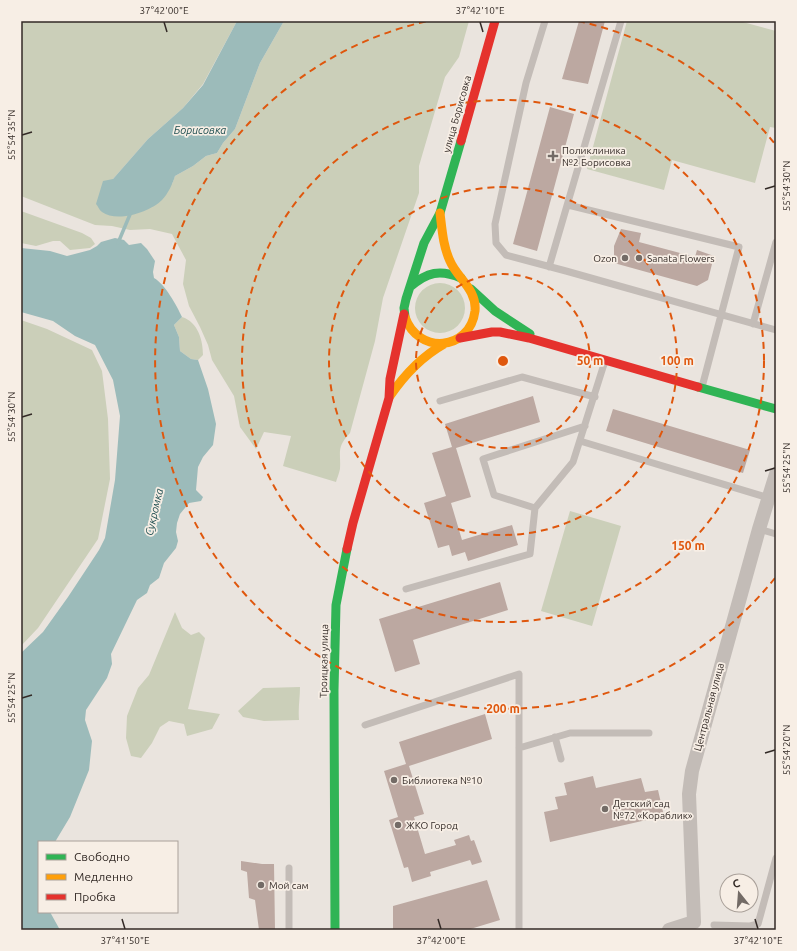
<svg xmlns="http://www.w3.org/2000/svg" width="797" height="951" font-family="Ubuntu,sans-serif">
	<rect width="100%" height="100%" fill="#eae4de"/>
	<path fill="#cbcfb9" d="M 21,21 L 237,21 L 203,84 L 183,108 L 148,139 L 113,179 L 172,184 L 175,176 L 193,166 L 206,156 L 217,153 L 223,143 L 235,129 L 260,63 L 284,21 L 469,21 L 459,57 L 445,77 L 419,166 L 419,193 L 383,298 L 375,341 L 350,433 C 336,448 341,452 340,469 C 339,474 337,478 336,482 L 283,466 L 291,436 L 264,432 L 256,449 L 240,427 L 234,396 L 212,360 L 208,345 L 200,327 L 189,306 L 183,284 L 186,260 L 172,234 L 150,229 L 130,230 L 112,226 L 95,225 L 21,196 Z
		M 627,21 L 739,21 L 776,31 L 776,128 L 770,127 L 755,183 L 672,160 L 664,190 L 587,169 Z
		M 21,211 L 82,233 L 91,238 L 95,244 L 90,248 L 70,250 L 60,241 L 53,241 L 36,246 L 21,243 Z
		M415 308a25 25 0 1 1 50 0a25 25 0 1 1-50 0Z
		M 182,317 C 198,322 203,340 203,355 L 198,360 L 191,359 L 180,351 L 179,337 L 174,325 Z
		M 21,320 L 47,329 L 92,350 L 102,371 L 108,419 L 110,479 L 98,539 L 38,628 L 21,646 Z
		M 570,511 L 621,526 L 592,626 L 541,611 Z
		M 175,612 L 182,628 L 191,635 L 199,632 L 205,638 L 188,709 L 220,714 L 212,729 L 187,736 L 184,724 L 169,721 L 160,727 L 152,743 L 141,758 L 131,756 L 126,738 L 127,716 L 138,688 L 149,675 Z
		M 300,687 C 300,698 298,708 299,720 L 264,721 L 243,717 L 238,711 L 263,688 Z"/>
	<path fill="#9cbbba" d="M 237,21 L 284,21 L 260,63 L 235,129 L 223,143 L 217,153 L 206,156 L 193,166 L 175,176 C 173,183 168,194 162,200 C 150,212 117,223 102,212 C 99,210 98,206 96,204 L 103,181 L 113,179 L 148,139 L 183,108 L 203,85 Z
		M 115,238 L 124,240 L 129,245 L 141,243 L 147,249 L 155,261 L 153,272 L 154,278 C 165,284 177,306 182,317 L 174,325 L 179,337 L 180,351 L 191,359 L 198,360 L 208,389 L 216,424 L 213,445 L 203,457 L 198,467 L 196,490 L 203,497 L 201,501 L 189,503 L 180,514 L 177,523 L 176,532 L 178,541 L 176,548 L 164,563 L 159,578 L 150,585 L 147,593 L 137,600 L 111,654 L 112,664 L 107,678 L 86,710 L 85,720 L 92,741 L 89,770 L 70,817 L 55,842 L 39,842 L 39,912 L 50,912 L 60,930 L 21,930 L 21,653 L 43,632 L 68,597 L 99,550 L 105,538 L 115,480 L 120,416 L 113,380 L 95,345 L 75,336 L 53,321 L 21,312 L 21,248 L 50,251 L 67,256 L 90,250 L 97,246 L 101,242 Z"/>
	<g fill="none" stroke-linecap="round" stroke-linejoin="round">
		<path stroke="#9cbbba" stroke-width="3.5" d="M 118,243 L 131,212"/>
	</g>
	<path fill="#bca8a1" d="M 579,21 L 605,21 L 588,84 L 562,79 Z
		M 550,107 L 574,114 L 537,251 L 513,244 Z
		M 621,229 L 641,233 L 639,242 L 695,257 L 697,250 L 714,256 L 708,280 L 697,286 L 614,263 L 614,246 Z
		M 533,396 L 540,422 L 456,448 L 471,497 L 451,503 L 462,540 L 512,525 L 518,545 L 468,561 L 465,552 L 452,556 L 449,545 L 438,548 L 424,503 L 446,496 L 432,453 L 452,447 L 445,424 Z
		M 613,409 L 750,450 L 743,473 L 606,431 Z
		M 500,582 L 508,610 L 413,640 L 420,664 L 395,672 L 379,619 Z
		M 485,714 L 492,739 L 409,766 L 424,814 L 414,817 L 425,854 L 456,845 L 454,840 L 469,835 L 471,841 L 474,840 L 482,862 L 472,865 L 470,860 L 430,872 L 431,876 L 412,882 L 408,867 L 404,868 L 389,820 L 398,817 L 384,771 L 406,764 L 399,742 Z
		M 593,776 L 596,788 L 641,778 L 645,792 L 658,790 L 664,816 L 550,842 L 544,812 L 558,809 L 555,797 L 567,795 L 564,783 Z
		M 241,861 L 262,864 L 274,864 L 275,930 L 259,930 L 255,900 L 249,898 L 247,872 L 241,870 Z
		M 487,880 L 500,920 L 467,930 L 393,930 L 393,906 Z"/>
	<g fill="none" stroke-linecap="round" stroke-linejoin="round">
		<path stroke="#c3bcb7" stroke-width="7" d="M 545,21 L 526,83 L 495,224 L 496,243 L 506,255 L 566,271 L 776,330
			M 568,205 L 739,247 L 702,387
			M 549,267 L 621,21
			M 753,324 L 776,242
			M 440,401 L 522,377 L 595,397
			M 580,441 L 769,498
			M 535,508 L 494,495 L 483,459 L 585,426
			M 759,529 L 776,534
			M 406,589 L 530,554 L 535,508 L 573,462 L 605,361
			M 365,725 L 519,674 L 519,930
			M 555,737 L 561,759
			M 519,748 L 570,733 L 649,733
			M 289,868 L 289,930
			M 714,925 L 750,926 L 758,924 L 776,858"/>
		<path stroke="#c3bcb7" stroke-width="14" d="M 669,930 L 694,922 L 689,794 L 692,771 L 759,529 L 776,474"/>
		<path stroke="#30b455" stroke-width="9" d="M 410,287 C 427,272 440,269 461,278
			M 471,289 L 495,311 L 530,334
			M 405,317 L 404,308 L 406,299 L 424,243 L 440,213 L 461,141
			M 698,387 L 776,409
			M 335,930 L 334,690 L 336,605 L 347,549"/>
		<path stroke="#ff9f0a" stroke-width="9" d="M 405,317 C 418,355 470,351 475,311 C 477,289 457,278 450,261 C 443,246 442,229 440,213
			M 390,396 C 405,374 421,357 444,344"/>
		<path stroke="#e5322d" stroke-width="9" d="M 461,141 L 495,21
			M 460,338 L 492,332 L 500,332 L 529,338 L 698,387
			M 347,549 L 353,523 L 389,398 L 390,379 L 404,314"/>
	</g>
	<path fill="none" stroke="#332a26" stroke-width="1.5" d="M 164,22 L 167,32M 480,22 L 483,32M 22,135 L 32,132M 765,189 L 775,186M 22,417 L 32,414M 765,471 L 775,468M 22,698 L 32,695M 765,753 L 775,750M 122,919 L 125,929M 438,919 L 441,929M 755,919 L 758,929"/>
	<g fill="none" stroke="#df570d" stroke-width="2" stroke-dasharray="7 5">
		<circle cx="503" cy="361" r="87"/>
		<circle cx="503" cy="361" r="174"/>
		<circle cx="503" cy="361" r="261"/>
		<path d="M775 578A348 348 0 1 1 428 21M578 21A348 348 0 0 1 775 144"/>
	</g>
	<g fill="#736b66" stroke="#f7eee5" stroke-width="1.5">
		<path d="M551 150h4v4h4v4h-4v4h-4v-4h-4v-4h4z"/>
		<circle cx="625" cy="258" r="4"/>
		<circle cx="639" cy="258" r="4"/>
		<circle cx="394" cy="780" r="4"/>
		<circle cx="605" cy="809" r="4"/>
		<circle cx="398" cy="825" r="4"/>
		<circle cx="261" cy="885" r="4"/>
	</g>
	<g text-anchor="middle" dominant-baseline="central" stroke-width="3.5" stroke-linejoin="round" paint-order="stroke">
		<g font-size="10" fill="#332a26" stroke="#f7eee5">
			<text transform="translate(457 114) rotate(-74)">улица Борисовка</text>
			<text transform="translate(324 661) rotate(-89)">Троицкая улица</text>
			<text transform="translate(709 707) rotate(-75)">Центральная улица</text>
		</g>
		<g font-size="10" fill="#332a26" stroke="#f7eee5" text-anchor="start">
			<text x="562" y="150">Поликлиника<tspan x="562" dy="12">№2 Борисовка</tspan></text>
			<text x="617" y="258" text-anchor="end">Ozon</text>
			<text x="647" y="258">Sanata Flowers</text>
			<text x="402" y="780">Библиотека №10</text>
			<text x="613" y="803">Детский сад<tspan x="613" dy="12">№72 «Кораблик»</tspan></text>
			<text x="406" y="825">ЖКО Город</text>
			<text x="269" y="885">Мой сам</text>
		</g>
		<g font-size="11" font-style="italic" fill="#1f4f51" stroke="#f7eee5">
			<text x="200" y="130">Борисовка</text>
			<text transform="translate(154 512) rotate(-77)">Сукромка</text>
		</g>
	</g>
	<circle cx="503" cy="361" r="6" fill="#df570d" stroke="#f7eee5" stroke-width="2"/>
	<g font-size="12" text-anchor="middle" font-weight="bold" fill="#df570d" stroke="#f7eee5" stroke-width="3.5" stroke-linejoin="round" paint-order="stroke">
		<text x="590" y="365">50 m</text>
		<text x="677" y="365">100 m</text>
		<text x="688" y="550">150 m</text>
		<text x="503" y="713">200 m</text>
	</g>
	<rect width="797" height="951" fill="none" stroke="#f7eee5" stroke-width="44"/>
	<rect x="38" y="841" width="140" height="72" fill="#f7eee5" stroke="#a9a099"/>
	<rect x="46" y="854" width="20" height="6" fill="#30b455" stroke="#a9a099"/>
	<text x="74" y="861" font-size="12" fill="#332a26">Свободно</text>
	<rect x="46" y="874" width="20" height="6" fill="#ff9f0a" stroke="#a9a099"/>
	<text x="74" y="881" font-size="12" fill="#332a26">Медленно</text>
	<rect x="46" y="894" width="20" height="6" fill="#e5322d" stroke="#a9a099"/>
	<text x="74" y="901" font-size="12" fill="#332a26">Пробка</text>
	<g transform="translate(739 893) rotate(343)"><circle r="19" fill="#f7eee5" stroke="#a9a099"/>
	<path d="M0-3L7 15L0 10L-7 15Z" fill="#736b66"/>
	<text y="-6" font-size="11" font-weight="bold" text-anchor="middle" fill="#332a26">С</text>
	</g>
	<rect x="22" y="22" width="753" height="907" fill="none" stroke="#332a26" stroke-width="1.5"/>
	<g font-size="10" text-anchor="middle" fill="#332a26">
		<text x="164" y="14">37°42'00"E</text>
		<text x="480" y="14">37°42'10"E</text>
		<text transform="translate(11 135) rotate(-90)" y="4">55°54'35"N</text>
		<text transform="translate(786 186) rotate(-90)" y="4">55°54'30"N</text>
		<text transform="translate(11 417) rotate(-90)" y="4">55°54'30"N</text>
		<text transform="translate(786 468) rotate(-90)" y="4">55°54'25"N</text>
		<text transform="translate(11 698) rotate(-90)" y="4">55°54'25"N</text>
		<text transform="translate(786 750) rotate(-90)" y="4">55°54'20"N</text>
		<text x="125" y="944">37°41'50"E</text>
		<text x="441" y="944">37°42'00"E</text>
		<text x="758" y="944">37°42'10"E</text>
	</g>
</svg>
